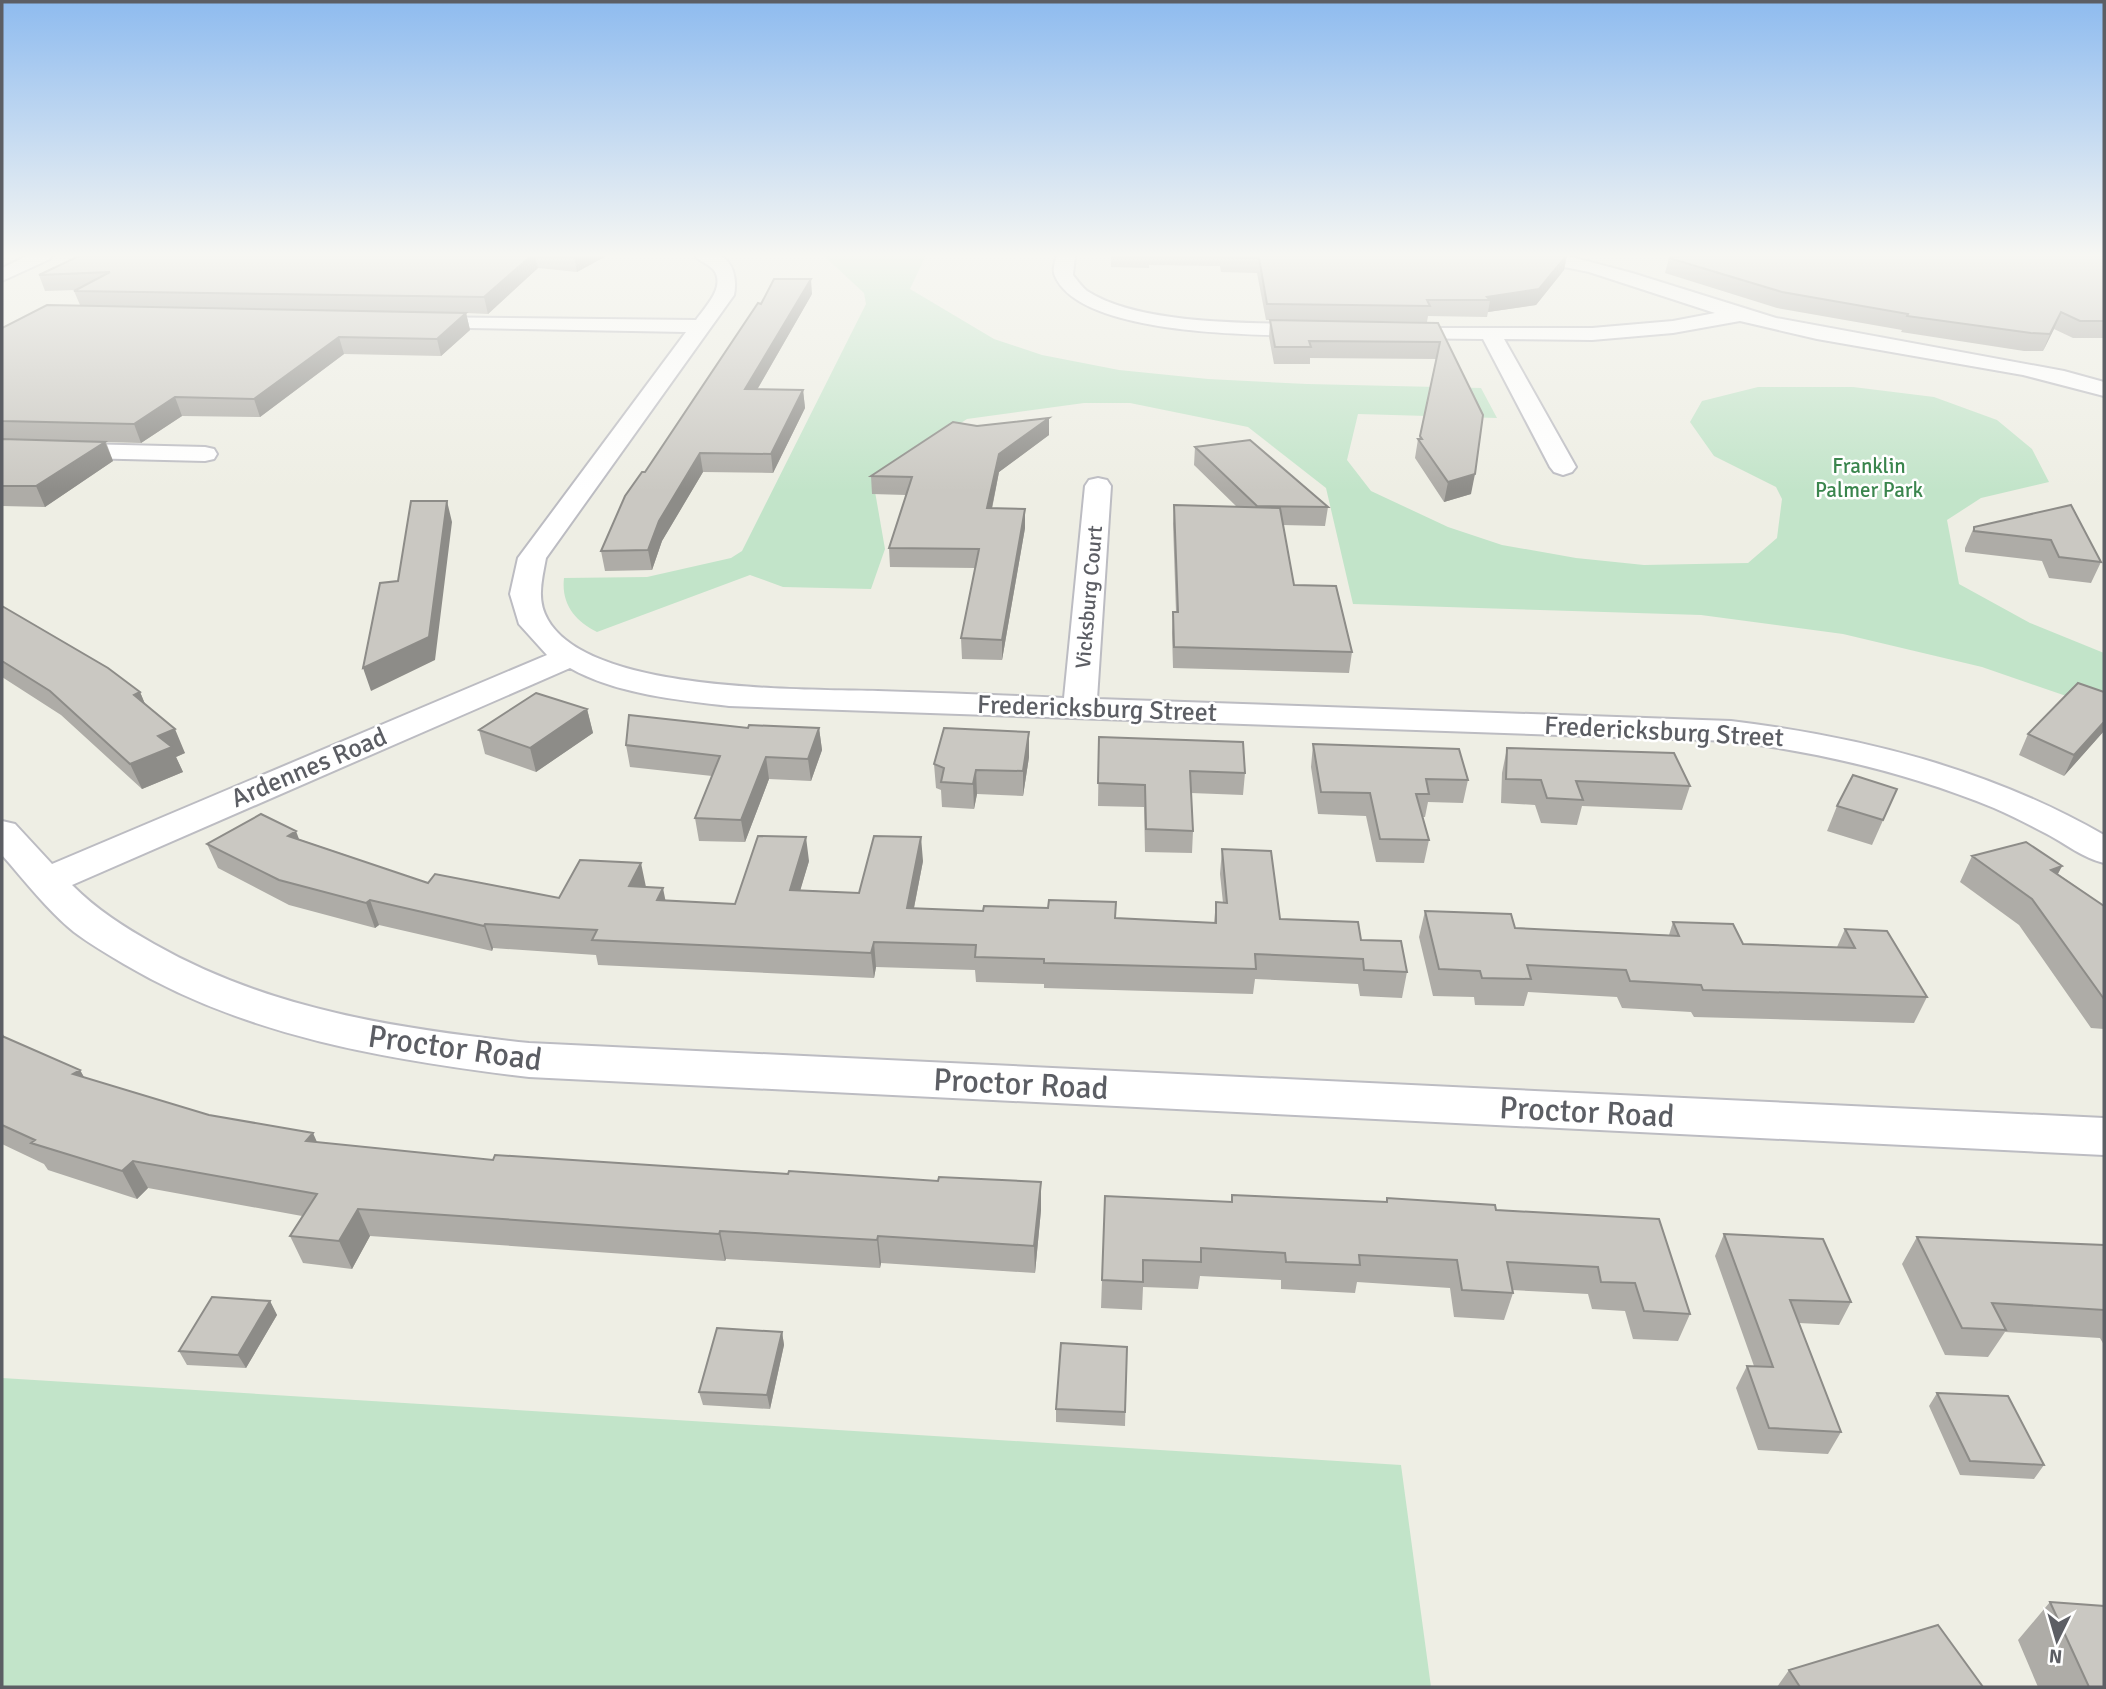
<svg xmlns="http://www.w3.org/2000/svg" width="2106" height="1689" font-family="Signika,sans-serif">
	<rect width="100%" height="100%" fill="#eeeee4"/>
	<path fill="#c2e4c9" d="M 823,255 L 926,255 L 910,289 L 994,339 L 1042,355 L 1119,370 L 1208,379 L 1307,384 L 1481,388 L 1497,418 L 1358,414 L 1347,460 L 1371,491 L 1448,527 L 1502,545 L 1576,558 L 1644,565 L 1748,563 L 1777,538 L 1782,499 L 1776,487 L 1714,456 L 1690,422 L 1702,401 L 1758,387 L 1853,387 L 1934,397 L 1997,420 L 2032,449 L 2049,482 L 1981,498 L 1947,520 L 1959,584 L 2030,623 L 2104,653 L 2104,709 L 1982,667 L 1843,634 L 1701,615 L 1353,604 L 1326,488 L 1248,427 L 1130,403 L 1084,403 L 967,419 L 873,480 L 885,549 L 871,589 L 783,587 L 750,575 L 597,632 C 575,621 561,604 564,578 L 647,577 L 731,558 L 742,551 L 866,304 L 864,293 Z
		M 2,1378 L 1401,1465 L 1431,1687 L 2,1687 Z"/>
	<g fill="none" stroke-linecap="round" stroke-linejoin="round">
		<g stroke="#bcbcc2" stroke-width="4">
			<path id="minor" d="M 29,255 L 53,255 L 50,259 L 2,281 L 2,268 Z
				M 694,255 C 701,255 711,253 718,255 C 734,260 737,281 734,295 L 546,558 C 542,580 536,600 548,620 C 590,693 803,689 878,691 C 940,693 1002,695 1064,698 L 1085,486 L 1089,480 L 1098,478 L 1107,480 L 1111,486 L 1097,699 L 1731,721 C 1862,737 1989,769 2104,835 L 2104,863 C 2083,858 2066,844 2047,834 C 2030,825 2012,816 1994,808 C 1909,773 1823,753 1731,741 L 729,706 C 678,700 616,694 570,668 L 72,885 C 97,910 124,927 154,944 C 270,1010 399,1029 529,1043 L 2104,1118 L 2104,1155 L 529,1077 C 389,1060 247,1037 124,964 C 107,954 90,944 74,932 C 47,910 25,881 2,855 L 2,821 L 15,824 L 52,864 L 547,655 L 519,624 L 510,594 L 518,558 L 686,332 L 416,327 L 409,325 L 406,321 L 409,317 L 696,320 C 705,307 727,286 713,269 C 707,263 699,261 694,255 Z
				M 1057,255 L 1075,255 L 1073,275 C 1077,280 1082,287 1087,291 C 1141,326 1257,323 1321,324 L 1328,326 L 1331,330 L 1328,334 L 1321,336 C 1263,335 1081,337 1055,276 C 1052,270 1055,262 1057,255 Z
				M 1522,255 L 1564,255 L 1632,273 L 1776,318 L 2064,371 L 2104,382 L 2104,396 L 2023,375 L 1817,339 L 1740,321 L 1673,333 L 1592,340 L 1504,339 L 1576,467 L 1572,472 L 1563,475 L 1554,472 L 1550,467 L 1483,339 L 1392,338 L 1385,336 L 1382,332 L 1385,328 L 1592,328 L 1673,321 L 1715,313 L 1589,272 L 1525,259 Z
				M 2,442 L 205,447 L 214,449 L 217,454 L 214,459 L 205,461 L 2,456 Z"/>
		</g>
		<use href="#minor" fill="#fff" fill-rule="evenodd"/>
	</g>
	<path fill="#aeaca7" d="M 81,255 L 608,255 L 577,272 L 538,268 L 488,314 L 466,313 L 470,330 L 441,356 L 344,354 L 260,417 L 182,416 L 141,443 L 106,442 L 113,461 L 45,507 L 2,506 L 2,328 L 80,305 L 74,291 L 76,290 L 45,291 L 39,275 Z
		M 1111,255 L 1567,255 L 1564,270 L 1536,305 L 1488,312 L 1487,317 L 1428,316 L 1427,322 L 1266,320 L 1257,273 L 1221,272 L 1220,266 L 1149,265 L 1149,268 L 1111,267 Z
		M 2104,255 L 2104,338 L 2073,338 L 2054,329 L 2043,351 L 2024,351 L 1901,332 L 1902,330 L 1777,308 L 1665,273 L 1669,258 Z
		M 812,294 L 757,390 L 803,390 L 805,408 L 773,473 L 703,472 L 662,541 L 652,570 L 605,571 L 601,551 L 645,472 Z
		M 1270,320 L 1438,323 L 1471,494 L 1444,502 L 1415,458 L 1418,439 L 1419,439 L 1436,359 L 1310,358 L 1310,364 L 1274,364 L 1269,337 Z
		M 977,426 L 1049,435 L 999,472 L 992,509 L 1025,509 L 1025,528 L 1002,660 L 962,659 L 961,638 L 975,568 L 890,567 L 889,548 L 906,495 L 872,494 L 871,476 Z
		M 1195,447 L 1328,507 L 1325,526 L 1283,525 L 1294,585 L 1352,652 L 1349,673 L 1173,668 L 1172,633 L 1173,612 L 1176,612 L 1173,524 L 1174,505 L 1237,507 L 1194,465 Z
		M 2071,505 L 2101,562 L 2091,583 L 2049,578 L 2042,561 L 1965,552 L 1965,548 L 1974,527 Z
		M 2,606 L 140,692 L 145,704 L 185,753 L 176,757 L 183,772 L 142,789 L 61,715 L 2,677 Z
		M 2104,692 L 2104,731 L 2064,776 L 2019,755 L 2028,734 Z
		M 587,709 L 593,733 L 536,772 L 485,754 L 479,730 Z
		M 748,728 L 819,728 L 822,750 L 811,781 L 769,779 L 745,842 L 699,841 L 695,818 L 712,776 L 630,767 L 626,745 Z
		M 1099,737 L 1245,773 L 1243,795 L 1191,793 L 1193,831 L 1192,853 L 1145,852 L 1144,807 L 1098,806 Z
		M 1313,744 L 1468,780 L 1463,803 L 1428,802 L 1425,817 L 1423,817 L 1429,840 L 1424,863 L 1376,862 L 1366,816 L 1318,814 L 1311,767 Z
		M 1507,748 L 1690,786 L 1682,810 L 1582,806 L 1577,825 L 1541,823 L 1535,805 L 1501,803 L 1502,773 Z
		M 1029,757 L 1023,796 L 977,794 L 974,809 L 942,807 L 941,790 L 936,788 L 934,764 Z
		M 1897,789 L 1872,845 L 1827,831 L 1837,806 Z
		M 299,839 L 428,883 L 559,898 L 646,887 L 665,901 L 735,904 L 809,861 L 800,890 L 859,893 L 923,861 L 914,908 L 1214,923 L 1216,902 L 1223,903 L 1220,874 L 1222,849 L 1280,919 L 1361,940 L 1407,972 L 1402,998 L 1360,996 L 1358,984 L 1255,979 L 1253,994 L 1044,988 L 1044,984 L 976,982 L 975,970 L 876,967 L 874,978 L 598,965 L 596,955 L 493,948 L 492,951 L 379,925 L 375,928 L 289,905 L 218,868 L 207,844 Z
		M 1972,856 L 2062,866 L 2058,874 L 2104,906 L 2104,1029 L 2091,1028 L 2019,925 L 1960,882 Z
		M 1425,911 L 1515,928 L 1669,935 L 1673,922 L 1743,944 L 1837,947 L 1845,929 L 1927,997 L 1914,1023 L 1694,1017 L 1691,1012 L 1622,1008 L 1617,997 L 1528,992 L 1524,1006 L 1475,1005 L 1474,997 L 1433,996 L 1419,937 Z
		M 2,1032 L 5,1038 L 80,1070 L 84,1078 L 209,1115 L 317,1142 L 493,1160 L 938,1181 L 1041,1182 L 1041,1210 L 1035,1273 L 881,1263 L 880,1268 L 726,1259 L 725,1261 L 370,1236 L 352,1269 L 303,1263 L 290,1236 L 302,1216 L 148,1188 L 137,1199 L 48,1170 L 44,1164 L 2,1144 Z
		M 1232,1195 L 1386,1202 L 1387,1198 L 1496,1210 L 1659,1219 L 1690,1314 L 1678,1341 L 1633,1339 L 1625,1311 L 1592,1309 L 1588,1294 L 1512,1290 L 1513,1293 L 1504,1320 L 1454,1317 L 1450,1288 L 1357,1282 L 1355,1293 L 1281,1289 L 1281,1280 L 1200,1276 L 1198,1289 L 1143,1287 L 1142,1310 L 1101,1308 L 1105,1196 L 1231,1202 Z
		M 1724,1234 L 1851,1302 L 1839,1325 L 1799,1323 L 1841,1432 L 1828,1454 L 1758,1450 L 1736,1388 L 1747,1366 L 1754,1366 L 1715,1256 Z
		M 1917,1237 L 2104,1245 L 2104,1345 L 2100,1338 L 2005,1332 L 1988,1357 L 1945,1355 L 1902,1264 Z
		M 270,1301 L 277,1315 L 246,1368 L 187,1365 L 179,1351 Z
		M 782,1332 L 784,1345 L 770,1409 L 703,1405 L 699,1392 Z
		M 1127,1347 L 1125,1426 L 1056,1422 L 1056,1409 Z
		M 1937,1393 L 2044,1465 L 2034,1479 L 1960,1475 L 1929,1406 Z
		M 2050,1602 L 2104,1687 L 2038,1687 L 2018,1640 Z
		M 1789,1670 L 1983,1687 L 1777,1687 Z"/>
	<path fill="#8d8c88" d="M 532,255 L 535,255 L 538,268 L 488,314 L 484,297 Z
		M 576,255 L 608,255 L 577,272 L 574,256 Z
		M 1567,255 L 1564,270 L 1536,305 L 1488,312 L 1490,300 L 1487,297 Z
		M 811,279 L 812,294 L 747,407 L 745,389 Z
		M 2061,312 L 2054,329 L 2043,351 L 2050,334 Z
		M 466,313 L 470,330 L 441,356 L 437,339 Z
		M 339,337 L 344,354 L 260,417 L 254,399 Z
		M 803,390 L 805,408 L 773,473 L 771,454 Z
		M 175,397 L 182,416 L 141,443 L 134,424 Z
		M 1049,418 L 1049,435 L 999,472 L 988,527 L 987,508 L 999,454 Z
		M 105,442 L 113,461 L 45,507 L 36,486 Z
		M 700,453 L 703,472 L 662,541 L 652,570 L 648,550 L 659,521 Z
		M 1475,474 L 1471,494 L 1444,502 L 1448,482 Z
		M 447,501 L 452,522 L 435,660 L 371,691 L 363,668 Z
		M 1025,509 L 1025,528 L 1002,660 L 1002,640 Z
		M 140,692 L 150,716 L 134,695 Z
		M 587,709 L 593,733 L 536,772 L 530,748 Z
		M 2104,722 L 2104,731 L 2064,776 L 2074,755 Z
		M 819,728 L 822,750 L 811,781 L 808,759 Z
		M 175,729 L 185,753 L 176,757 L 183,772 L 142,789 L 130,764 L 158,736 Z
		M 1029,732 L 1029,757 L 1023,796 L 1023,771 Z
		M 766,757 L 769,779 L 745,842 L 741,820 Z
		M 976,770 L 977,794 L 974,809 L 973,784 Z
		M 296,831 L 305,855 L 288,836 Z
		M 806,837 L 809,861 L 793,915 L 790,890 Z
		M 921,837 L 923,861 L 909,933 L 907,908 Z
		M 641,863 L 646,887 L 629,886 Z
		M 2062,866 L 2048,892 L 2051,870 Z
		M 663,888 L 668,913 L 657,900 Z
		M 370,900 L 379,925 L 375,928 L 366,903 Z
		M 485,924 L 493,948 L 492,951 L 484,926 Z
		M 874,942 L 876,967 L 874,978 L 871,953 Z
		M 80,1070 L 95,1096 L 73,1074 Z
		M 313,1133 L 325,1160 L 306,1141 Z
		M 133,1161 L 148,1188 L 137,1199 L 122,1171 Z
		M 1041,1182 L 1041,1210 L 1035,1273 L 1034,1246 Z
		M 358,1209 L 370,1236 L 352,1269 L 339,1241 Z
		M 720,1231 L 726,1259 L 725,1261 L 719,1234 Z
		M 878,1236 L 881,1263 L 880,1268 L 877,1240 Z
		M 270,1301 L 277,1315 L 246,1368 L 238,1355 Z
		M 782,1332 L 784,1345 L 770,1409 L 767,1395 Z"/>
	<path fill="#cac8c2" stroke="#8d8c88" stroke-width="2" d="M 81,255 L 532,255 L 484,297 L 74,291 L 110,272 L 39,275 Z
		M 1222,255 L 1567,255 L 1539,289 L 1487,297 L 1490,300 L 1427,300 L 1430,306 L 1267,304 L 1259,258 L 1222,257 Z
		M 1690,255 L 2104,255 L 2104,321 L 2080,321 L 2061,312 L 2050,334 L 2031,333 L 1907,316 L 1908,314 L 1782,292 L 1669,258 Z
		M 774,279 L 811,279 L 745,389 L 803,390 L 771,454 L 700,453 L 659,521 L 648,550 L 601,551 L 625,496 L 642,472 L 645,472 L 758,303 L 761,304 Z
		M 47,305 L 466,313 L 437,339 L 339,337 L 254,399 L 175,397 L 134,424 L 2,421 L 2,328 Z
		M 1270,320 L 1438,323 L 1483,415 L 1475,474 L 1448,482 L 1418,439 L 1422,439 L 1420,436 L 1440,342 L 1309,341 L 1311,347 L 1275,347 Z
		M 1049,418 L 999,454 L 987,508 L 1025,509 L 1002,640 L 961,638 L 979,549 L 889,548 L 912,477 L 871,476 L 953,422 L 977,426 Z
		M 2,439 L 105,442 L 36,486 L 2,486 Z
		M 1250,440 L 1328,507 L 1257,506 L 1195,447 Z
		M 411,501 L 447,501 L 429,637 L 363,668 L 380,583 L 398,581 Z
		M 1174,505 L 1280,508 L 1294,585 L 1336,586 L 1352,652 L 1174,647 L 1173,612 L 1178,612 Z
		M 2071,505 L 2101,562 L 2059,557 L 2051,540 L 1974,531 L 1974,527 Z
		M 2,606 L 108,668 L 140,692 L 134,695 L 175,729 L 158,736 L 172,747 L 130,764 L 50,691 L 2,661 Z
		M 2078,683 L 2104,692 L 2104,722 L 2074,755 L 2028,734 Z
		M 536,693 L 587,709 L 530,748 L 479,730 Z
		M 629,715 L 748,728 L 749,725 L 819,728 L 808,759 L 766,757 L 741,820 L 695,818 L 720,756 L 626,745 Z
		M 944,728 L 1029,732 L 1023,771 L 976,770 L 973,784 L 941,782 L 944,768 L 934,764 Z
		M 1099,737 L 1243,742 L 1245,773 L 1190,771 L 1193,831 L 1146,829 L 1145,785 L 1098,783 Z
		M 1313,744 L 1459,749 L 1468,780 L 1426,779 L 1429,794 L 1416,794 L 1429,840 L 1380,839 L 1370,793 L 1321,792 Z
		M 1507,748 L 1674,753 L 1690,786 L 1576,781 L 1583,800 L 1547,798 L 1541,780 L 1506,779 Z
		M 1853,775 L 1897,789 L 1883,820 L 1837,806 Z
		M 261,814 L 296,831 L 288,836 L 428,883 L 435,874 L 559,898 L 580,860 L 641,863 L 629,886 L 663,888 L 657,900 L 735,904 L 758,836 L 806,837 L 790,890 L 859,893 L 874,836 L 921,837 L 907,908 L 983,911 L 984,906 L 1048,908 L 1049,900 L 1116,902 L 1115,918 L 1216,923 L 1216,902 L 1227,903 L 1222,849 L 1271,851 L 1280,919 L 1358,922 L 1361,940 L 1401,941 L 1407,972 L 1364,970 L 1363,959 L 1255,954 L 1256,969 L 1044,963 L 1044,959 L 975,957 L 976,945 L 874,942 L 871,953 L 592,940 L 597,930 L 485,924 L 484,926 L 370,900 L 366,903 L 279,880 L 207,844 Z
		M 2026,842 L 2062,866 L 2051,870 L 2104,906 L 2104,999 L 2032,899 L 1972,856 Z
		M 1425,911 L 1511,914 L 1515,928 L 1679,936 L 1673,922 L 1733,924 L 1743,944 L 1855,948 L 1845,929 L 1887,931 L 1927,997 L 1703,990 L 1701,985 L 1630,981 L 1626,970 L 1527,965 L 1531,979 L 1482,978 L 1480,971 L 1439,969 Z
		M 2,1036 L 80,1070 L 73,1074 L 209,1115 L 313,1133 L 306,1141 L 493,1160 L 495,1155 L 788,1174 L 789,1171 L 938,1181 L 939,1177 L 1041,1182 L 1034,1246 L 878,1236 L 877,1240 L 720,1231 L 719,1234 L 358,1209 L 339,1241 L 290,1236 L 317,1194 L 133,1161 L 122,1171 L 31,1143 L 35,1140 L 2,1125 Z
		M 1232,1195 L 1387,1202 L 1387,1198 L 1495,1205 L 1496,1210 L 1659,1219 L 1690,1314 L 1644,1311 L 1635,1283 L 1601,1282 L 1598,1267 L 1507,1262 L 1513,1293 L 1462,1290 L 1457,1260 L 1359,1255 L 1360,1265 L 1286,1262 L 1285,1253 L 1201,1248 L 1201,1262 L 1143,1260 L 1143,1282 L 1102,1280 L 1105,1196 L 1232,1202 Z
		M 1724,1234 L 1823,1239 L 1851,1302 L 1790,1300 L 1841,1432 L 1769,1428 L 1747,1366 L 1773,1367 Z
		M 1917,1237 L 2104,1245 L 2104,1310 L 1992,1303 L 2006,1330 L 1962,1328 Z
		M 212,1297 L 270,1301 L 238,1355 L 179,1351 Z
		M 717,1328 L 782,1332 L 767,1395 L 699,1392 Z
		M 1061,1343 L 1127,1347 L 1125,1412 L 1056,1409 Z
		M 1937,1393 L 2008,1396 L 2044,1465 L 1970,1461 Z
		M 2050,1602 L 2104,1606 L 2104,1687 L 2089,1687 Z
		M 1938,1625 L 1983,1687 L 1800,1687 L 1789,1670 Z"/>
	<linearGradient id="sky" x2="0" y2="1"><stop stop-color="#8ebbef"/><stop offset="0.52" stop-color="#f7f7f3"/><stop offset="1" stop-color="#f7f7f3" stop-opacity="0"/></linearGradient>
	<rect width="2106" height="491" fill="url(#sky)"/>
	<g text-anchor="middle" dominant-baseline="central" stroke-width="5" stroke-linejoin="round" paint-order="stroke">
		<g font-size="21" fill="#3a854d" stroke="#fff">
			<text x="1869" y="466">Franklin<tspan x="1869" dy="24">Palmer Park</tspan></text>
		</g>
		<g font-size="21" fill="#5c5e64" stroke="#fff">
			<text transform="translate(1089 597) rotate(-85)">Vicksburg Court</text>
		</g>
		<g font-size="26" fill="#5c5e64" stroke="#fff">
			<text transform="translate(1097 709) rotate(2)">Fredericksburg Street</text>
			<text transform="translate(1664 732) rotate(3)">Fredericksburg Street</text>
			<text transform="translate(309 768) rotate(-23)">Ardennes Road</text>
		</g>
		<g font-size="32" fill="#5c5e64" stroke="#fff">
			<text transform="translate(455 1048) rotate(8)">Proctor Road</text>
			<text transform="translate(1021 1084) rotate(3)">Proctor Road</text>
			<text transform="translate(1587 1112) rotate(3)">Proctor Road</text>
		</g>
	</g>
	<rect width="2106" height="1689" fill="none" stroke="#5c5e64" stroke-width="7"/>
	<g transform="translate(2057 1640) rotate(185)" stroke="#ffffff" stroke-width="5" paint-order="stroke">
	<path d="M0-5L12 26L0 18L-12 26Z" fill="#5c5e64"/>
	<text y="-10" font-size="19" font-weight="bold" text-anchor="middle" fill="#5c5e64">N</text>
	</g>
</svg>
